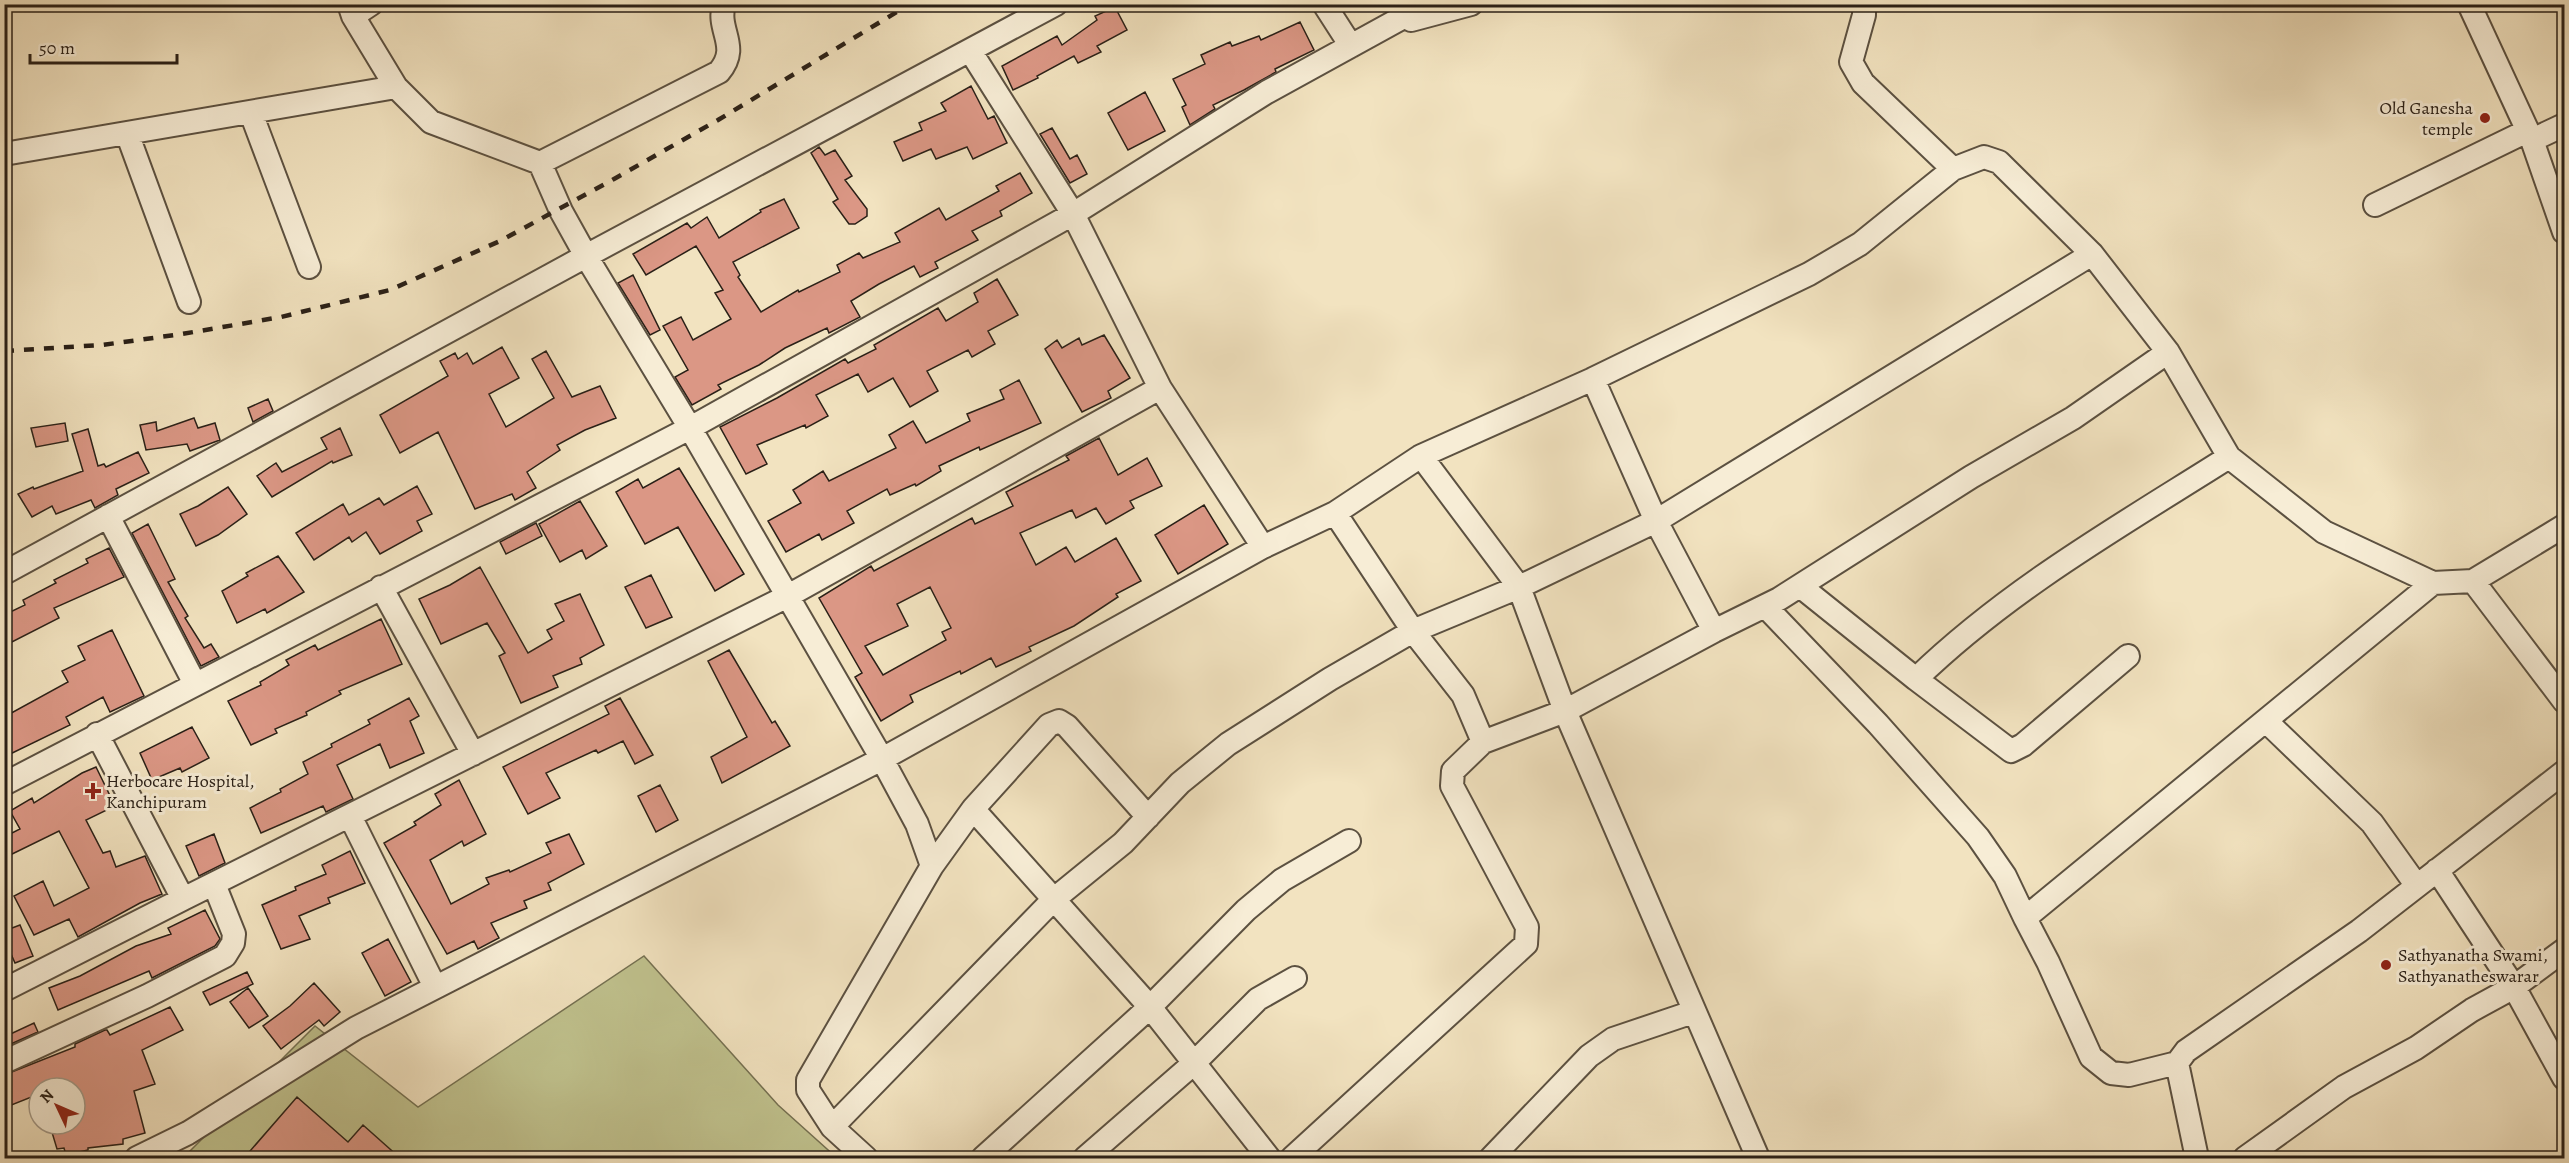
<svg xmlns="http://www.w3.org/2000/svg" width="2569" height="1163" font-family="Alegreya,serif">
	<rect width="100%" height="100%" fill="#f2e3c0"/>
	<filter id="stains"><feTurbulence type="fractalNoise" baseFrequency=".00333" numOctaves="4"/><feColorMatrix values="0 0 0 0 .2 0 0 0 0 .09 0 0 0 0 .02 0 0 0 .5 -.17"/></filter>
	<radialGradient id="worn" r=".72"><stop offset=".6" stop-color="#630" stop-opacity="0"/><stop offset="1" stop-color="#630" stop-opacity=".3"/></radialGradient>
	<path fill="#c0c28e" stroke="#757152" stroke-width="1.5" d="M 644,956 L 778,1105 L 837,1158 L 183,1158 L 315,1026 L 418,1107 Z"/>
	<path fill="#db9785" stroke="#2a2017" stroke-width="1.5" fill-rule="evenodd" d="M 1115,7 L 1127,30 L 1097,46 L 1101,52 L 1078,63 L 1074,56 L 1037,76 L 1038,78 L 1013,90 L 1002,66 L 1057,36 L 1062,45 L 1097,20 L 1095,16 Z
		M 1300,22 L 1314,50 L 1275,69 L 1276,72 L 1244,90 L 1213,105 L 1215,109 L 1190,125 L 1182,107 L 1186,105 L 1173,79 L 1205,64 L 1201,55 L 1230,42 L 1232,46 L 1259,36 L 1261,40 Z
		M 971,86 L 988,119 L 994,116 L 1007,143 L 973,159 L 967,147 L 936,159 L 931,149 L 903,161 L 894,142 L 922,130 L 919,123 L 946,111 L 941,103 Z
		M 1145,92 L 1165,131 L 1128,150 L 1108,113 Z
		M 1052,128 L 1070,159 L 1077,155 L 1087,174 L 1070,183 L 1040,134 Z
		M 819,147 L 825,155 L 835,150 L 852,176 L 845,180 L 867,209 L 867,216 L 855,224 L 849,224 L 833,202 L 838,199 L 811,153 Z
		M 1020,173 L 1032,193 L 1000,211 L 1002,216 L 972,231 L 978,240 L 935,262 L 938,268 L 920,277 L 914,266 L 879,284 L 851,301 L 860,317 L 829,333 L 827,328 L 785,348 L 759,365 L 718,385 L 721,389 L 692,405 L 675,377 L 688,370 L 663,326 L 681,317 L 693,340 L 731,319 L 715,293 L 723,290 L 696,246 L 646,275 L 633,254 L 687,223 L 691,228 L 707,217 L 719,238 L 761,212 L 760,210 L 784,199 L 799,228 L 733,262 L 740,275 L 738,277 L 761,312 L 798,290 L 799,292 L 840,272 L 837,265 L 859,253 L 863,258 L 900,242 L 895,233 L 939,208 L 946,220 L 999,191 L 996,186 Z
		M 633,275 L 660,330 L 650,335 L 618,283 Z
		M 997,279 L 1018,315 L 988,331 L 995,344 L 972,357 L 968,350 L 927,371 L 938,391 L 910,407 L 893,378 L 868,392 L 858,374 L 816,395 L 828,416 L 806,428 L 805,425 L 757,445 L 767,464 L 746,474 L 720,427 L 777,398 L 845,359 L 848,363 L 876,349 L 874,345 L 938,308 L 946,321 L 978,302 L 974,293 Z
		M 1104,335 L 1130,378 L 1108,391 L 1111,398 L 1082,412 L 1045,349 L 1057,340 L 1062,348 L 1079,338 L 1082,345 Z
		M 502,347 L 519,378 L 489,394 L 506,427 L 554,398 L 532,359 L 546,351 L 572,397 L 600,386 L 616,418 L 585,430 L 557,445 L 560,450 L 527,472 L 536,488 L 515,500 L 512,494 L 475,509 L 438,432 L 400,453 L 380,415 L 448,376 L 440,361 L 455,353 L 458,359 L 467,353 L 473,364 Z
		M 1019,380 L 1041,423 L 980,450 L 979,447 L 939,466 L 941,471 L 916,486 L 915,484 L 890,495 L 887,489 L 847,511 L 854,523 L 822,540 L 819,534 L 786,552 L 768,521 L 801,503 L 793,490 L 823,471 L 829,481 L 896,448 L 889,435 L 913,421 L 926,443 L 970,421 L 967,414 L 1004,399 L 1000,390 Z
		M 268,399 L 273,411 L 253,422 L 248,408 Z
		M 194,418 L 198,428 L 215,423 L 220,440 L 190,451 L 187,444 L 146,450 L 140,425 L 156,422 L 157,431 Z
		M 65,423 L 68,441 L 36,447 L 31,428 Z
		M 340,428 L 352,455 L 333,463 L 332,461 L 272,497 L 257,476 L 276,463 L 282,472 L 327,449 L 321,438 Z
		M 88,429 L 98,466 L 104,464 L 106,467 L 138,452 L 149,473 L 116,489 L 118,495 L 95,508 L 91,500 L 56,514 L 52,506 L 32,517 L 18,494 L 33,487 L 34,489 L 83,471 L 72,434 Z
		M 1099,438 L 1118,475 L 1147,458 L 1162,486 L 1130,501 L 1134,508 L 1106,524 L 1096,508 L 1076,518 L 1072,510 L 1020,533 L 1036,565 L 1066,547 L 1075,562 L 1116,538 L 1141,581 L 1116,594 L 1118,597 L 1074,626 L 1029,647 L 1031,651 L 996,667 L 991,658 L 961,674 L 960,671 L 910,695 L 913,702 L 881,721 L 855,677 L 862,673 L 819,598 L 871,566 L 874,571 L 972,518 L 975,524 L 1013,506 L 1006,492 L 1069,460 L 1066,456 ZM 930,587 L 951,628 L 942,632 L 946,640 L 883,675 L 865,646 L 908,626 L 897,604 Z
		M 679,468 L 744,574 L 715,591 L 678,527 L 645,544 L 616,492 L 638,479 L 643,488 Z
		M 417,486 L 432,514 L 417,521 L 422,531 L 380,554 L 366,532 L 352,542 L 349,537 L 314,560 L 296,533 L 343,504 L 349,515 L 379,498 L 384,505 Z
		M 228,487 L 247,514 L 218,535 L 196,546 L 180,514 L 198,506 Z
		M 580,501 L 607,546 L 586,559 L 582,550 L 560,562 L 539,524 Z
		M 1204,505 L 1228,544 L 1178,574 L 1155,535 Z
		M 536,523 L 542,536 L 506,554 L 500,542 Z
		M 148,524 L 175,579 L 168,582 L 188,616 L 185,618 L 204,648 L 211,644 L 219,657 L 201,666 L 132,533 Z
		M 109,548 L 124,577 L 54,608 L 59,618 L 4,646 L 4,615 L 25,605 L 23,600 L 56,583 L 54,580 L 88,563 L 86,559 Z
		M 278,556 L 304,592 L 267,613 L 265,609 L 237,623 L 222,591 L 248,576 L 246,573 Z
		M 480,567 L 528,653 L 552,639 L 547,630 L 564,621 L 555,604 L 580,594 L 604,645 L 580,658 L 582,664 L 553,676 L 558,687 L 521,703 L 499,656 L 505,653 L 487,623 L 441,644 L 419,599 L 450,585 Z
		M 651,575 L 672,617 L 646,628 L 625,587 Z
		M 381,619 L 402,664 L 339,691 L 341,694 L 306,712 L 307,715 L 275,729 L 277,733 L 251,745 L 228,701 L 261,685 L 260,682 L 289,665 L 286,660 L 315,645 L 318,650 Z
		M 112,630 L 144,696 L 110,712 L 103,697 L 66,717 L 70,725 L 4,757 L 4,717 L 68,682 L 62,671 L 85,660 L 78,646 Z
		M 729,650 L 772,723 L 775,721 L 790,746 L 722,783 L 711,757 L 747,737 L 708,661 Z
		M 409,698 L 419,716 L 410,721 L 424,753 L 390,768 L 380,744 L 337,765 L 353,799 L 326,812 L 323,806 L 261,833 L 250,808 L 281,792 L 280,789 L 308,774 L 303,762 L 332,747 L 331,744 L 370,724 L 368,720 Z
		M 620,698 L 653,755 L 635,764 L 623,741 L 598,753 L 596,750 L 546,773 L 560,798 L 528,814 L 503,767 L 609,714 L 605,706 Z
		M 192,727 L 209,758 L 182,772 L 180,768 L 152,780 L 140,753 Z
		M 96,767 L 115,806 L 86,820 L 103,853 L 110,851 L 116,867 L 145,856 L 162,894 L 140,903 L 78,937 L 69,919 L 34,935 L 14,896 L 43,881 L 54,906 L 89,888 L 59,831 L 4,858 L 4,837 L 20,829 L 10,811 L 32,798 L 34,803 L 82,773 Z
		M 459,780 L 486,834 L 464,846 L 462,841 L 430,860 L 451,904 L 489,884 L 486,878 L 509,870 L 510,872 L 551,853 L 546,843 L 569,834 L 584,864 L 548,883 L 551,890 L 524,901 L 527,908 L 491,923 L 499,938 L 478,949 L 474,941 L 447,954 L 384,843 L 416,825 L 414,822 L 441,805 L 435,794 Z
		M 660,785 L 678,820 L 656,832 L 638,796 Z
		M 214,834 L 225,863 L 199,876 L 186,846 Z
		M 350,851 L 365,883 L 328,898 L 330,903 L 299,916 L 310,939 L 281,949 L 262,905 L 296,890 L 295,887 L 326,874 L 322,865 Z
		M 205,910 L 220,939 L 215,946 L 152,978 L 149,971 L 58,1010 L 49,988 L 80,976 L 136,946 L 171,934 L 168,928 Z
		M 20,925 L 33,956 L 15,963 L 4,938 L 4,931 Z
		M 388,939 L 411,982 L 385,996 L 362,953 Z
		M 247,972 L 253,984 L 210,1005 L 203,992 Z
		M 314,983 L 340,1012 L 324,1026 L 319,1020 L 281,1049 L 263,1026 L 290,1006 Z
		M 248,988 L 268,1016 L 249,1028 L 230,1002 Z
		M 170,1007 L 183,1030 L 142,1050 L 155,1084 L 134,1091 L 145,1133 L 123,1139 L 123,1144 L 88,1148 L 88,1150 L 66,1155 L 64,1148 L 57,1149 L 51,1129 L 75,1126 L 75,1088 L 39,1088 L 39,1094 L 4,1108 L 4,1075 L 75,1047 L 75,1044 L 105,1030 L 107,1030 L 110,1035 Z
		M 34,1023 L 38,1032 L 4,1047 L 4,1037 Z
		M 297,1097 L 348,1142 L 363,1125 L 400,1158 L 244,1158 Z"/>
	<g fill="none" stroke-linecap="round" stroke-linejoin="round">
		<g stroke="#5c5141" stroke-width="26">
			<path id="street" d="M 349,4 L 353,16 L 396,87 L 431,122 L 540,163 L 561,211 L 586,256 L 690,428 L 882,759 L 917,824 L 932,866 L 973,809 L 1150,1007 L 1269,1158
				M 1324,4 L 1351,46
				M 1864,4 L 1864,15 L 1851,62 L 1863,83 L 1953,169
				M 2469,4 L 2532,140 L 2564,232
				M 353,16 L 371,4
				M 1411,20 L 1471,4
				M 971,52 L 1073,214 L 1160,388 L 1263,547
				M 251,113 L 309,267
				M 127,133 L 189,302
				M 2532,140 L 2564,125
				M 4,154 L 396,87
				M 540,163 L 719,72 C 741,46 716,31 724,4
				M 2375,205 L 2527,131
				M 1593,379 L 1656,521 L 1714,631
				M 1421,456 L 1519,587 L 1565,711 L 1758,1158
				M 108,516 L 195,684
				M 4,573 L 586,256 L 1056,4
				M 2473,581 L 2564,526
				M 1800,586 L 1916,679
				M 381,587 L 473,754
				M 1765,606 L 1878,724 L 1978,837 L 2005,876 L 2025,918
				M 2128,656 L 2023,745 L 2011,751 L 1916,679 C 2009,589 2120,526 2229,457
				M 2266,721 L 2372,823 L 2417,886
				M 97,734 L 183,899 L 786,597 L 1160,388
				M 1483,742 L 1565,711 L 1714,631 L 1779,599 L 1971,477 L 2073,418 L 2168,352
				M 4,784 L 690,428 L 1073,214 L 1267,92 L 1427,4
				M 973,809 L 1049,725 L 1059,721 L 1067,726 L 1148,817
				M 350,816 L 435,987
				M 2437,870 L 2514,987 L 2564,950
				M 4,990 L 183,899
				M 4,1062 L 147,996 L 225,956 L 233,943 L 234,934 L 214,884
				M 2177,1063 L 2129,1075 L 2111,1073 L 2091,1057 L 2048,962 L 2025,918 L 2433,583
				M 832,1127 L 808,1090 L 808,1080 L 932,866
				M 137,1158 L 188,1133 L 356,1028 L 882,759 L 1263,547 L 1335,513 L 1421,456 L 1593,379 L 1809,274 L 1860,244 L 1953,169 L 1984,157 L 1999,162 L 2092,254 L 2168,352 L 2229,457 L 2324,532 L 2433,583 L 2473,581 L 2564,701
				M 866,1158 L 832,1127 L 1053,900 L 1123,843 L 1180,783 L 1228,744 L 1330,679 L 1413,631 L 1519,587 L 1656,521 L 2092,254
				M 983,1158 L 1150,1007 L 1246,910 L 1282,880 L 1349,841
				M 1085,1158 L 1193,1064 L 1258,999 L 1295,978
				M 1292,1158 L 1526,944 L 1527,927 L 1452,786 L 1453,771 L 1483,742 L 1463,695 L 1413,631 L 1335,513
				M 1491,1158 L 1589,1056 L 1613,1039 L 1693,1012
				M 2197,1158 L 2177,1063 L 2186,1051 L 2359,931 L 2564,772
				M 2245,1158 L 2344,1087 L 2416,1048 L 2472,1010 L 2514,987 L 2564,1078"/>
		</g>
		<use href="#street" stroke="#f7edd6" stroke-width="22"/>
		<path stroke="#2a2017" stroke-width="4.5" stroke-dasharray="10 10" stroke-linecap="butt" d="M 4,351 L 102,345 L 182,334 L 281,317 L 390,290 L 500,241 L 614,179 L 718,120 L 910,4"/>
	</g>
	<g fill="#8f2418" stroke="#f7edd6" stroke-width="2">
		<circle cx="2485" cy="118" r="6"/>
		<path d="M90 782h6v6h6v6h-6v6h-6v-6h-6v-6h6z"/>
		<circle cx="2386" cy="965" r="6"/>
	</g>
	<g text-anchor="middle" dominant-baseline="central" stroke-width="6" stroke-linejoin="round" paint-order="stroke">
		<g font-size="18" fill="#2a2017" stroke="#f7edd6" text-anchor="start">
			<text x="2473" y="108" text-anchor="end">Old Ganesha<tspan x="2473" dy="21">temple</tspan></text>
			<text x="106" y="781">Herbocare Hospital,<tspan x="106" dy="21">Kanchipuram</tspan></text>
			<text x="2398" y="955">Sathyanatha Swami,<tspan x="2398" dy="21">Sathyanatheswarar</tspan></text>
		</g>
	</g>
	<rect width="2569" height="1163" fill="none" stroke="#f2e3c0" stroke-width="24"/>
	<rect x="6" y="6" width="2557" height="1151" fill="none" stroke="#2a2017" stroke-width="3"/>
	<rect x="12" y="12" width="2545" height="1139" fill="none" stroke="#2a2017" stroke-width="1.5"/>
	<g transform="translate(57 1106) rotate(314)"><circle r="28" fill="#f7edd6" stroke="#a59b8a" stroke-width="1.5"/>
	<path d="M0-4.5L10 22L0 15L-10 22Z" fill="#8f2418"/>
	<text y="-9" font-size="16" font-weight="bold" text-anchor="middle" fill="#2a2017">N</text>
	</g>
	<path d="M30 54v9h147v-9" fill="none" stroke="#2a2017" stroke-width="3"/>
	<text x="39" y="54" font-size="18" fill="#2a2017" stroke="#f7edd6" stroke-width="4.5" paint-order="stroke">50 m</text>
	<rect width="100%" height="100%" filter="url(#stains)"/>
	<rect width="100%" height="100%" fill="url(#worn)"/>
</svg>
